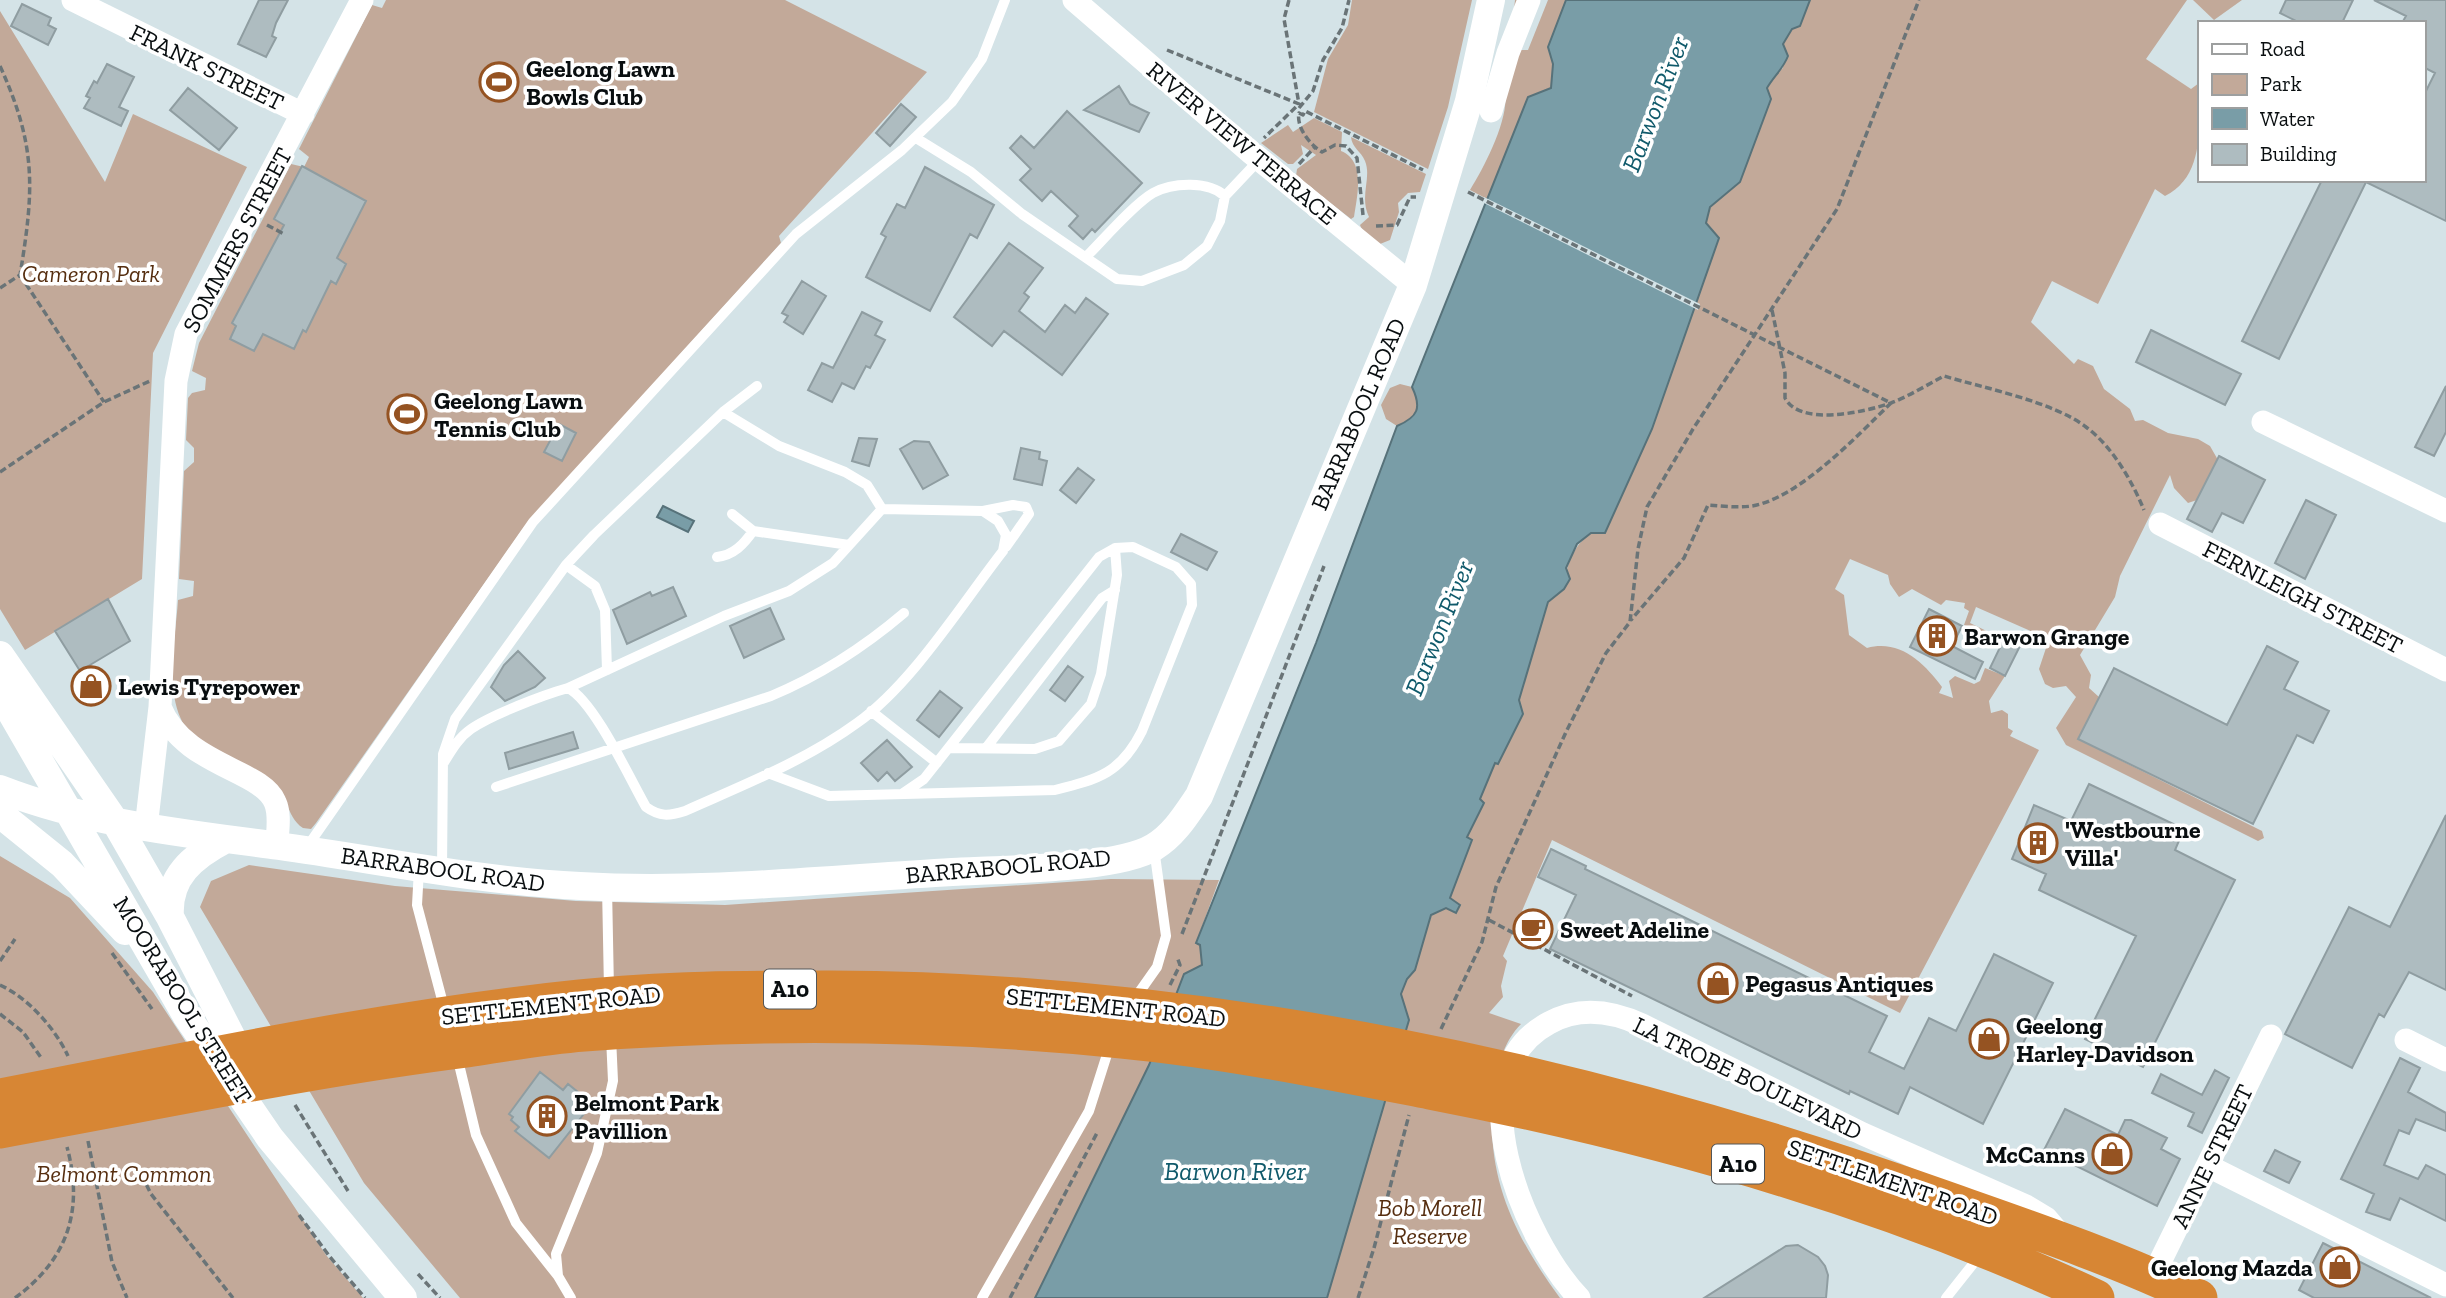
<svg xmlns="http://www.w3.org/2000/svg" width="2446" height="1298" font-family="'Zilla Slab',serif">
	<rect width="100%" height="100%" fill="#d4e3e7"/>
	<path fill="#c2a999" d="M 386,0 L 785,0 L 927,72 L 779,236 L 781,243 L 524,527 L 316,823 L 311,829 L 303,828 C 285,816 289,793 271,781 C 250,766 223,761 203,746 C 158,713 175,648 178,600 L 193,596 L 194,581 L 179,579 L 184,471 L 194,462 L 194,448 L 186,440 L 188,398 L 192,393 L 205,390 L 206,378 L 192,371 L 199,343 L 291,164 L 304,167 L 309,157 L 299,149 L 372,5 L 382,8 Z
		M 1352,0 L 1472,0 L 1448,107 L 1428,169 L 1314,112 L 1328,59 L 1348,25 Z
		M 1515,0 L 1538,0 L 1518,50 L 1528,50 L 1548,0 L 1566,0 L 1548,47 L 1553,64 L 1551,89 L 1528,97 L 1487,199 L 1470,190 C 1484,168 1509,119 1505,94 Z
		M 1810,0 L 2187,0 L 2146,59 L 2191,89 L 2199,83 C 2199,123 2206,176 2165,196 L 2155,189 L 2098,304 L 2052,281 L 2031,322 L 2074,364 L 2078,359 L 2093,366 L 2104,389 L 2130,409 L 2135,421 L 2143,420 L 2168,433 L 2198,439 L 2210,446 L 2218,460 L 2197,500 L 2188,503 L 2174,488 L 2170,475 L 2120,576 L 2115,597 L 2080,655 L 2091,675 L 2089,688 L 2099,697 L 2078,739 L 2262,831 L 2264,838 L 2258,841 L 2066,745 L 2056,728 L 2076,697 L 2066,686 L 2053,688 L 2045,684 L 2039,669 L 2049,639 L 1976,607 L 1970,623 L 2001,638 L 1999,643 L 1964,625 L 1969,611 L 1964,608 L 1965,603 L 1946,600 L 1941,605 L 1912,589 L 1899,597 L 1890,584 L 1888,575 L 1850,559 L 1835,589 L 1844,595 L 1849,635 L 1867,648 C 1900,639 1924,663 1942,687 L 1939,693 L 1953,698 L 1949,681 L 1955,676 L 1974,684 L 1980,681 L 1985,668 L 2005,676 L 1989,701 L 1991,713 L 2002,710 L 2008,714 L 2008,728 L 2013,731 L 2010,736 L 2039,750 L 1900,1013 L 1552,840 L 1503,956 L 1507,961 L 1501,986 L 1503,997 L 1489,1013 L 1521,1024 C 1503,1043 1500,1061 1495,1087 C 1482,1169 1512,1233 1560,1298 L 1327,1298 L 1409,1020 L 1401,995 L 1407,979 L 1415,970 L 1431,915 L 1439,909 L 1460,905 L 1445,894 L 1452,862 L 1519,700 L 1548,602 L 1564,589 C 1566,565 1572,548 1591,532 L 1710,207 C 1719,197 1736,190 1741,178 C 1754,149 1758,85 1783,68 L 1783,44 L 1792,29 L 1800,26 Z
		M 2193,0 L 2242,0 L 2214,20 Z
		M 0,11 L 105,182 L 133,114 L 247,167 L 153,353 L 142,579 L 25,650 L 0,609 Z
		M 1314,118 L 1342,132 L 1341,151 C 1366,161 1357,196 1354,217 L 1351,219 L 1296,176 L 1297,169 L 1316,155 L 1301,145 L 1303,154 L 1293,164 L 1288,164 L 1261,143 L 1288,125 L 1293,132 Z
		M 1351,137 L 1426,174 L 1420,192 L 1408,193 L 1398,203 L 1399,212 L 1390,240 L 1380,244 L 1364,234 L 1360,225 L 1369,217 C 1359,196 1372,178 1365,161 C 1361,151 1352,148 1351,137 Z
		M 1400,384 L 1412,387 C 1422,408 1418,417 1397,426 L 1386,419 L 1381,405 L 1390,388 Z
		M 0,856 L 70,898 L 153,992 L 326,1255 L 363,1298 L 0,1298 Z
		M 249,865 L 395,886 L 576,901 L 725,905 L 1111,879 L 1219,880 L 1196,943 L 1200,945 L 1202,965 L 1184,974 L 1149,1065 L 1035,1298 L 460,1298 L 364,1183 L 200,907 L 211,881 Z"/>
	<path fill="#799da7" stroke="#57727a" stroke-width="2" d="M 1566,0 L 1810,0 L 1800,26 L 1792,29 L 1783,44 L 1788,56 C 1783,69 1774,76 1767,88 L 1771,99 L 1740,182 L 1710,207 L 1706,223 L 1719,238 L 1652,429 L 1605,533 L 1591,533 L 1577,544 L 1566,568 L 1570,579 L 1564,589 L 1548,602 L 1519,700 L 1523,714 L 1498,764 L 1495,763 L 1480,799 L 1484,803 L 1467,837 L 1472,840 L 1450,898 L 1460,905 L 1456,913 L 1446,908 L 1431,915 L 1415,970 L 1407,979 L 1401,994 L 1409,1020 L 1327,1298 L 1035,1298 L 1149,1065 L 1184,974 L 1202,965 L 1200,945 L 1196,943 L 1316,643 L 1397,426 C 1418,417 1422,408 1412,387 L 1528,97 L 1551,88 L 1553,64 L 1548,47 Z
		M 663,506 L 694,521 L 688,532 L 657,517 Z"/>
	<path fill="#d4e3e7" d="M 1484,197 L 1700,304 L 1698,310 L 1482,202 Z"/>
	<path fill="#aebcc0" stroke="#8f9da1" stroke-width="2" d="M 259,0 L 288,0 L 276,23 L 272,36 L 276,38 L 266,57 L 238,44 Z
		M 2286,0 L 2353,0 L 2342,23 L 2300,23 L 2280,13 Z
		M 2374,0 L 2446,0 L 2446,221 L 2366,182 L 2279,359 L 2242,341 L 2322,180 L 2423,180 L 2423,97 L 2435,73 L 2423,67 L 2423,23 L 2402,23 L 2406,16 Z
		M 22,4 L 51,18 L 48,25 L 56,29 L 48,45 L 11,26 Z
		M 107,64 L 134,77 L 119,107 L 128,111 L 121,126 L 84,108 L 90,98 L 86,96 L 94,81 L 97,83 Z
		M 1119,86 L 1130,104 L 1149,113 L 1139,132 L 1084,110 Z
		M 188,88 L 237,128 L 219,150 L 170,110 Z
		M 901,104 L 916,117 L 890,146 L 876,133 Z
		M 1067,111 L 1142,183 L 1095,232 L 1092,229 L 1083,239 L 1069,226 L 1078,216 L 1051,191 L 1042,201 L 1020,180 L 1031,169 L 1010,148 L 1021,136 L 1034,148 Z
		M 302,166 L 366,201 L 337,258 L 346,264 L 336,284 L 331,281 L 306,332 L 303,330 L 294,349 L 263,334 L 254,351 L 230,339 L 236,326 L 232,323 L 284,225 L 274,219 Z
		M 925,167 L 994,205 L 977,238 L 970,234 L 930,311 L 866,277 L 886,237 L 881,234 L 897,204 L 905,208 Z
		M 1009,243 L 1043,268 L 1024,293 L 1029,297 L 1019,311 L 1045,332 L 1065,305 L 1075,313 L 1086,298 L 1108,314 L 1062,375 L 1004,331 L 992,346 L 954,317 Z
		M 802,281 L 826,296 L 803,334 L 784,322 L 788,316 L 782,313 Z
		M 862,312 L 882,322 L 875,335 L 885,340 L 870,368 L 866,366 L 854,389 L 842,383 L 832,402 L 808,390 L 822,363 L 833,368 Z
		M 2151,330 L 2241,374 L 2225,405 L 2136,362 Z
		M 2446,386 L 2446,432 L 2434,456 L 2415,447 Z
		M 559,424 L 576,433 L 562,461 L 544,452 Z
		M 859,438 L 877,439 L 869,466 L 852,461 Z
		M 914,441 L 929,442 L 948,475 L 923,489 L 900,449 Z
		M 1021,448 L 1040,452 L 1039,459 L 1047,461 L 1042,485 L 1014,479 Z
		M 2219,456 L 2265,480 L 2243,523 L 2222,513 L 2212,532 L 2187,519 Z
		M 1078,468 L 1094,480 L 1076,503 L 1060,490 Z
		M 2306,500 L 2336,515 L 2305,579 L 2275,563 Z
		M 1181,534 L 1217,552 L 1207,570 L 1171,552 Z
		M 673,587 L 686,616 L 627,644 L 613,610 L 650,592 L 652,596 Z
		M 108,599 L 130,641 L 80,671 L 55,631 Z
		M 770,608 L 784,639 L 744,658 L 730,626 Z
		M 1929,609 L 1962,626 L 1952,646 L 1983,662 L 1975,679 L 1910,647 Z
		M 2005,637 L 2021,644 L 2005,676 L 1990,668 Z
		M 2267,646 L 2298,662 L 2284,689 L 2329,711 L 2313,743 L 2297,735 L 2253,824 L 2078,739 L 2114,668 L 2227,725 Z
		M 518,651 L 545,678 L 535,687 L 505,701 L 491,687 L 504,665 Z
		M 1068,666 L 1083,677 L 1065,701 L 1050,690 Z
		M 940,691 L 962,708 L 939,737 L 917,720 Z
		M 573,732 L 578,748 L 509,769 L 505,753 Z
		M 887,740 L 912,767 L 895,781 L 887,772 L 878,781 L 861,763 Z
		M 2089,784 L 2184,829 L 2175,850 L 2235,880 L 2143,1067 L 2085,1039 L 2136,936 L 2039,890 L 2046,874 L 2012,859 L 2034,805 L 2071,821 Z
		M 2446,815 L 2446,990 L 2409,972 L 2384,1017 L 2379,1014 L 2352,1068 L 2285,1034 L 2349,907 L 2390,927 Z
		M 1551,849 L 1586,866 L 1585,869 L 1887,1016 L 1869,1052 L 1904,1069 L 1929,1018 L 1956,1031 L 1994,954 L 2053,983 L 1983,1124 L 1910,1087 L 1898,1114 L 1850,1091 L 1849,1094 L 1550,949 L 1576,895 L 1538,877 Z
		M 2400,1058 L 2420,1068 L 2408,1092 L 2446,1113 L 2446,1131 L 2416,1119 L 2409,1134 L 2399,1130 L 2384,1165 L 2418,1179 L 2426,1165 L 2446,1175 L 2446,1221 L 2400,1198 L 2390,1220 L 2366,1212 L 2374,1194 L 2341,1179 Z
		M 2215,1070 L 2229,1078 L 2202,1133 L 2188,1126 L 2194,1113 L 2152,1093 L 2161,1074 L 2202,1095 Z
		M 540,1072 L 563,1090 L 568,1084 L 584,1097 L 579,1103 L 587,1110 L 549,1158 L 515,1131 L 519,1127 L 511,1120 L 513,1117 L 509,1114 Z
		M 2065,1109 L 2118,1135 L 2125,1120 L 2131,1120 L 2167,1138 L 2161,1149 L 2180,1159 L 2157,1206 L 2044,1150 Z
		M 2275,1150 L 2300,1162 L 2289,1183 L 2264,1171 Z
		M 2323,1243 L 2431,1298 L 2314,1298 L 2299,1290 Z
		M 1798,1245 L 1818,1257 L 1825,1266 L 1828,1275 L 1826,1298 L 1704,1298 L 1786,1246 Z"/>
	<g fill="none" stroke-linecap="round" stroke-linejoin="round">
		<path stroke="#6a7477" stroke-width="3.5" stroke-dasharray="7 3.5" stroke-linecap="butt" d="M 1289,0 L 1284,19 L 1299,104
			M 1167,50 L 1299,104 L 1264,138
			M 0,66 C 37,147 34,190 20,275 L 0,288
			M 1299,108 L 1313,91 L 1323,60 L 1342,28 L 1349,0
			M 1299,164 L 1314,148
			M 1468,192 L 1891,403 C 1857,436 1799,498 1752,506 C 1738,508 1722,506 1708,505 L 1684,558 L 1631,620
			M 1363,215 L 1357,158 L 1346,146 L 1335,145 L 1322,152 C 1310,145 1296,127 1299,113 L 1303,115 L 1305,111 L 1423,170
			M 267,225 L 284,234
			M 1376,226 L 1397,225 L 1410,197 L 1416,197
			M 20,275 L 104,402
			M 1772,310 L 1785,373 L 1785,398 C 1800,427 1865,412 1891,403 C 1909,396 1927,385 1944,376 C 1984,388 2054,402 2086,427 C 2112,446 2132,481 2144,510
			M 0,472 L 104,402 L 152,380
			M 1489,920 L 1632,996
			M 1182,934 L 1324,566
			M 112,953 L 152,1009
			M 0,961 L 15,939
			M 0,985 C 28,998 55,1028 68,1056
			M 1170,985 L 1180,965 L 1177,957
			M 0,1014 L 23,1032 L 42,1059
			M 1441,1029 L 1482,942 L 1496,887 L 1566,732 L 1606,653 L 1630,622 L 1638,549 L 1647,507 L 1693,429 L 1837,209 L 1919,0
			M 295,1105 L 348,1191
			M 88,1141 L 112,1262 L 127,1298
			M 137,1166 L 151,1194 L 233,1298
			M 299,1215 L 330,1257 L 365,1298
			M 418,1274 L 440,1298
			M 15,1298 C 68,1259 84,1210 67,1147
			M 1010,1298 L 1097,1133
			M 1358,1298 L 1374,1248 L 1409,1115"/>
		<path stroke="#fff" stroke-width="10" d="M 916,138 L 971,172 L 1022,214 L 1117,279 L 1142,281 L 1184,265 L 1207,246 L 1220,221 L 1225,196 L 1259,160
			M 1086,257 C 1103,240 1134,204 1153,193 C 1173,182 1209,181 1225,196
			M 983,511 L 1013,505 L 1026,507 L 1029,514 L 1006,547
			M 732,514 L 753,531 L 849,545
			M 717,557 C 734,555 744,544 753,531
			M 566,565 L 595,586 L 605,610 L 607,670
			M 568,688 L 724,616 L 789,591 L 833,563 L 882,509
			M 871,711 L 937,763
			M 949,748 L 1035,749 L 1059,741 L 1091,704 L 1101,674 L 1117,575 L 1115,548
			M 986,748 L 1102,598 L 1115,590
			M 443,764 C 451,751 458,738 471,729 C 491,715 543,695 568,688 C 594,701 630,779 646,807 C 660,817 669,816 685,811 C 743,785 805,761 857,723 C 912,684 961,605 1003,551 L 1006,535 L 998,521 L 983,511 L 882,509 L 867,485 L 845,472 L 779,446 L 723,412
			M 768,773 L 829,796 L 1055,790 C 1099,779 1121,773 1142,731 L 1192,605 L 1191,584 L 1176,567 L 1133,547 L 1115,548 L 1099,557 L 924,779 L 902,794
			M 496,787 L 771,696 C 819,676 864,647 904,613
			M 307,847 L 533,522 L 796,234 L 902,150 L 952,102 L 982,59 L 1005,0
			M 419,869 L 417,905 L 445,1011
			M 442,871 L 443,754 L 455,719 L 566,565 L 594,535 L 723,412 L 757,386
			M 607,887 L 609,990
			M 1133,1001 L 1157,967 L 1166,936 L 1154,848
			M 457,1056 L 476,1135 L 516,1223 L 558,1276
			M 571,1298 L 558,1276 L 556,1254 L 597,1153 L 613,1081 L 611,1037
			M 982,1298 L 1089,1111 L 1110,1045
			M 1946,1298 L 1981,1254"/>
		<path stroke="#fff" stroke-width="23" d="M 73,0 L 303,114
			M 1074,0 L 1250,152 L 1413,285
			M 1491,111 L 1508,53 L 1529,0
			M 2263,422 L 2446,511
			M 2160,524 L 2446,670
			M 160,707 C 184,766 261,769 275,802 C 281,815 277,832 277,846
			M 146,828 L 160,707 L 176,381 L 186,334 L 362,0
			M 2406,1040 L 2446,1060
			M 2208,1166 L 2446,1285
			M 2153,1276 L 2271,1036
			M 1579,1298 C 1524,1240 1453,1074 1549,1023 C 1580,1006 1612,1011 1642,1025 L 1863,1134 L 2026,1206 L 2046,1218 L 2058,1232"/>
		<path stroke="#fff" stroke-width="28" d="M 0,655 L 116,823 L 170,917 L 247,1067
			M 0,693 L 186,1015 L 270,1138 L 403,1298
			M 0,789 C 90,824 184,833 279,846 C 379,860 479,881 580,886 C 703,893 829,879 952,872 C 1000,869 1116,870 1154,847 C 1174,835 1186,815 1199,796 L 1413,285 L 1469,101 L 1491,0
			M 0,814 L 62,864 L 125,931
			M 170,917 C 167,877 193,856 226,839"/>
		<path stroke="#d78634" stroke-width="37" d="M 0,1097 C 192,1060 385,1018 580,998 C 662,989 746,989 829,989 C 1205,990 1582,1070 1936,1196 C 2024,1227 2114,1257 2199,1298
			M 0,1130 C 155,1102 310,1069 467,1049 C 506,1043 545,1036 584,1033 C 763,1020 944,1022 1122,1040 C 1225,1050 1328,1071 1430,1091 C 1658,1135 1885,1199 2096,1298"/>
	</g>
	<defs>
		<g id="stadium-ring" transform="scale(2.0125)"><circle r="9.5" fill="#fff" stroke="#955322" stroke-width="1.5"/><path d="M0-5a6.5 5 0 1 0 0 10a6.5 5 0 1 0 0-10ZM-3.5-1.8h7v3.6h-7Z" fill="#955322"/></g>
		<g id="building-ring" transform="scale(2.0125)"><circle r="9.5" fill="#fff" stroke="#955322" stroke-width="1.5"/><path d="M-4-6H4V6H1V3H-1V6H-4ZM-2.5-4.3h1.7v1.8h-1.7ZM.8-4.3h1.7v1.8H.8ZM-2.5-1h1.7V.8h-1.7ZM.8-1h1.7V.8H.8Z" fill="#955322"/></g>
		<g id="shop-ring" transform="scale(2.0125)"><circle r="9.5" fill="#fff" stroke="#955322" stroke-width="1.5"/><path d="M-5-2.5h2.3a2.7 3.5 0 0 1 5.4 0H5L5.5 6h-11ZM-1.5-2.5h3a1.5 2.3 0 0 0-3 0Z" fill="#955322"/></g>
		<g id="cafe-ring" transform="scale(2.0125)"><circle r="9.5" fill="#fff" stroke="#955322" stroke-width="1.5"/><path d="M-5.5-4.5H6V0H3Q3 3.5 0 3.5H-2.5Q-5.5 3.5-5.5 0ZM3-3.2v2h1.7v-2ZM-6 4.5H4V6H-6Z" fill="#955322"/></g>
	</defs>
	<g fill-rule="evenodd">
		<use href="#stadium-ring" x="499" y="82"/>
		<use href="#stadium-ring" x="407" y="414"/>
		<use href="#building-ring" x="1937" y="636"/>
		<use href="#shop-ring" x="91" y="686"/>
		<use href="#building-ring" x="2038" y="843"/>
		<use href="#cafe-ring" x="1533" y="929"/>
		<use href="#shop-ring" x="1718" y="983"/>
		<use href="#shop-ring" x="1989" y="1039"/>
		<use href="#building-ring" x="547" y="1116"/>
		<use href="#shop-ring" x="2112" y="1154"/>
		<use href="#shop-ring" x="2340" y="1267"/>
	</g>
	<g text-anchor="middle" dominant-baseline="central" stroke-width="7" stroke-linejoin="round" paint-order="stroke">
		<g fill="#fff" stroke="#535658" stroke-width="2">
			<rect x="764" y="969.5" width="52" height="39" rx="5"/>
			<rect x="1712" y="1144.5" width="52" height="39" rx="5"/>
		</g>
		<g font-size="23" font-weight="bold" fill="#090e10">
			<text x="790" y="989">A10</text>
			<text x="1738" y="1164">A10</text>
		</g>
		<g font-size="24" fill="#090e10" stroke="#fff">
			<text transform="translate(207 67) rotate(26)">FRANK STREET</text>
			<text transform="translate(1242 143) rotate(40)">RIVER VIEW TERRACE</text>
			<text transform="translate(237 240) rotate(-62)">SOMMERS STREET</text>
			<text transform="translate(1358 414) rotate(-67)">BARRABOOL ROAD</text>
			<text transform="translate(2303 597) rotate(27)">FERNLEIGH STREET</text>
			<text transform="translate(1008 866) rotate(-5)">BARRABOOL ROAD</text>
			<text transform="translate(443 869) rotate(8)">BARRABOOL ROAD</text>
			<text transform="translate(183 1000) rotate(58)">MOORABOOL STREET</text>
			<text transform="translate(551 1005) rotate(-6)">SETTLEMENT ROAD</text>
			<text transform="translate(1116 1007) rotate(6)">SETTLEMENT ROAD</text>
			<text transform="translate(1748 1078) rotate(26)">LA TROBE BOULEVARD</text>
			<text transform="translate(2212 1156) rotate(-64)">ANNE STREET</text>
			<text transform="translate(1893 1182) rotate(19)">SETTLEMENT ROAD</text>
		</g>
		<g font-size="24" font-weight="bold" fill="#090e10" stroke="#fff" text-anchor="start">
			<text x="526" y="68">Geelong Lawn<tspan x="526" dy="28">Bowls Club</tspan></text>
			<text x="434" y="400">Geelong Lawn<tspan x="434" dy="28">Tennis Club</tspan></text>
			<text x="1964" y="636">Barwon Grange</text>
			<text x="118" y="686">Lewis Tyrepower</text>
			<text x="2065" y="829">'Westbourne<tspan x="2065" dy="28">Villa'</tspan></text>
			<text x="1560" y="929">Sweet Adeline</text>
			<text x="1745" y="983">Pegasus Antiques</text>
			<text x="2016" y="1025">Geelong<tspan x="2016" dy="28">Harley-Davidson</tspan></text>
			<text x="574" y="1102">Belmont Park<tspan x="574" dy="28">Pavillion</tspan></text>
			<text x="2085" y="1154" text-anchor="end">McCanns</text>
			<text x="2313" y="1267" text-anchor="end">Geelong Mazda</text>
		</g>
		<g font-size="24" font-style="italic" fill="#562e10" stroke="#fff">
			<text x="91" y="273">Cameron Park</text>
			<text x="124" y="1173">Belmont Common</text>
			<text x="1430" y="1207">Bob Morell<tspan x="1430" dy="28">Reserve</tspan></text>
		</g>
		<g font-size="26" font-style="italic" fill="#105a6b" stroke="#fff">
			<text transform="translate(1655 104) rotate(-69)">Barwon River</text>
			<text transform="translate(1439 628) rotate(-68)">Barwon River</text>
			<text x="1235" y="1171">Barwon River</text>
		</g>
	</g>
	<rect x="2198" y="21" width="228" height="161" fill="#ffffff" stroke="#9d9f9f" stroke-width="2"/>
	<rect x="2212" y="44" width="35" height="10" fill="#ffffff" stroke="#9d9f9f" stroke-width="2"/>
	<text x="2260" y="56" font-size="21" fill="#090e10">Road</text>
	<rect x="2212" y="74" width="35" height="21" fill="#c2a999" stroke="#9d9f9f" stroke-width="2"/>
	<text x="2260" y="91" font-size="21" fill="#090e10">Park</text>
	<rect x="2212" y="108" width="35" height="21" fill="#799da7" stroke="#9d9f9f" stroke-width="2"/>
	<text x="2260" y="126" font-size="21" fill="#090e10">Water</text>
	<rect x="2212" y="144" width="35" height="21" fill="#aebcc0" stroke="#9d9f9f" stroke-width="2"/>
	<text x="2260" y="161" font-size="21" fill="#090e10">Building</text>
</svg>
